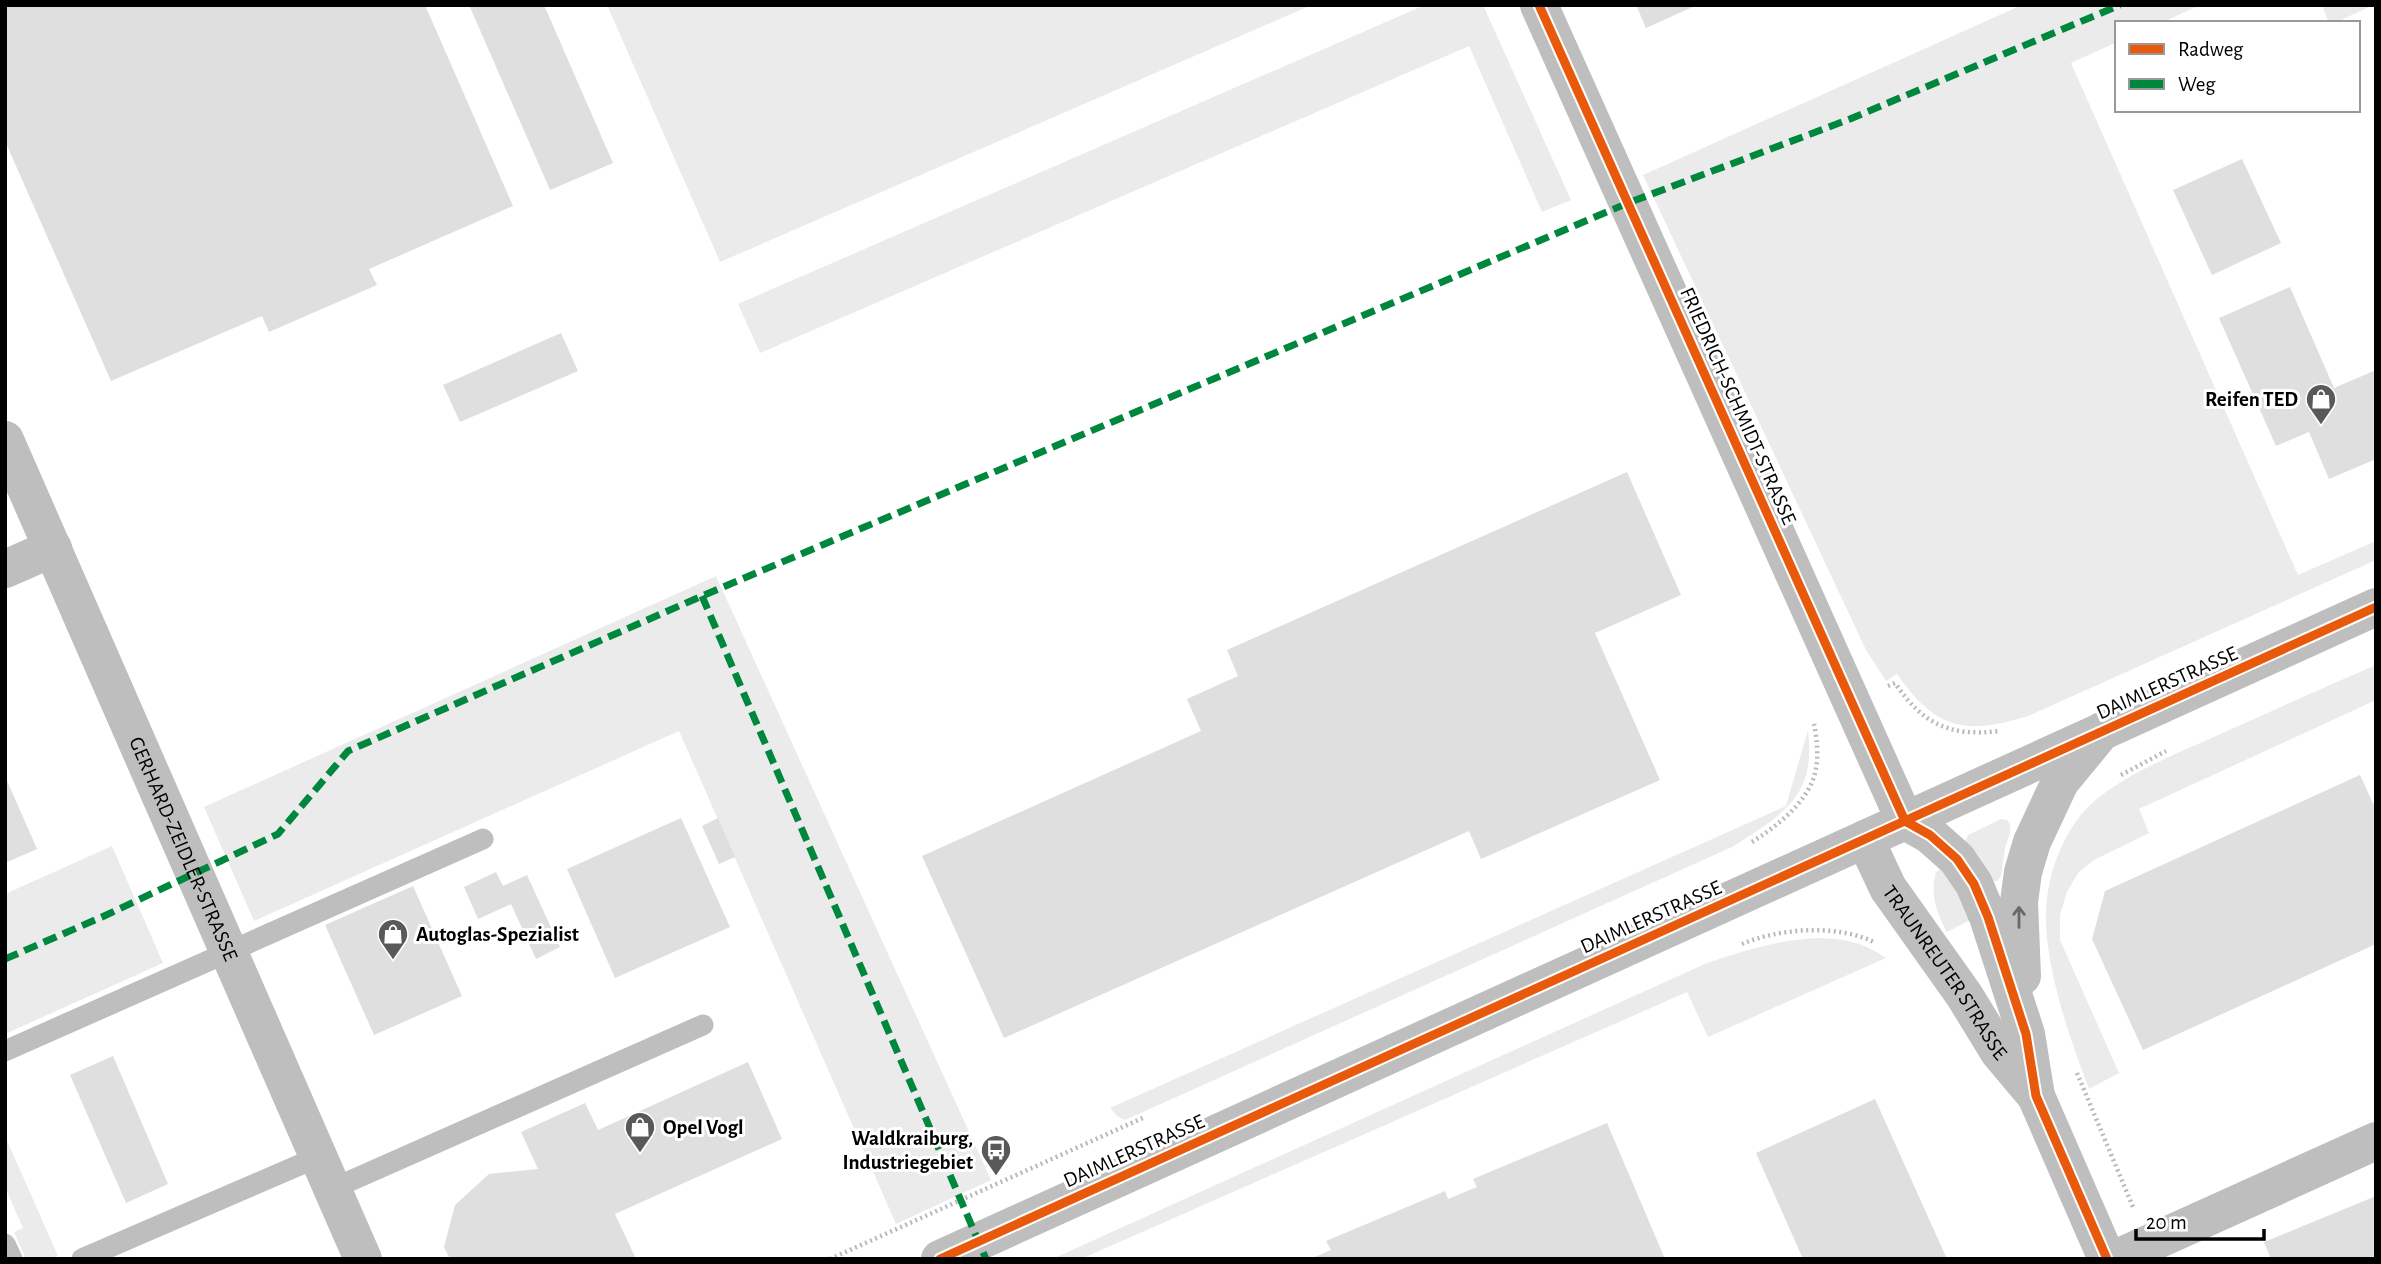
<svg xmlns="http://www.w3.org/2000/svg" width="2381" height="1264" font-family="'Alegreya Sans',sans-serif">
	<rect width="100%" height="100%" fill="#fff"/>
	<path fill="#ebebeb" d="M 607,5 L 1312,5 L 720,262 Z
		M 1425,5 L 1483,5 L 1571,200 L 1542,212 L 1469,46 L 760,353 L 738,304 Z
		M 2022,5 L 2200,5 L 2161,23 L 2117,23 L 2117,42 L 2071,63 L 2298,575 L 2376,541 L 2376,560 L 2028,716 C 1965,736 1935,729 1897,674 L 1886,681 L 1866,650 L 1643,175 Z
		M 2322,5 L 2373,5 L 2335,23 L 2329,23 Z
		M 716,576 L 991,1180 L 896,1224 L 679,731 L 254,921 L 204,807 Z
		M 2376,665 L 2376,700 L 2139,809 L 2149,833 L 2094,860 L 2078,873 L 2067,892 L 2060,915 L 2060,940 L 2119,1073 L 2089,1089 C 2069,1036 2040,955 2047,899 C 2051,865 2066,828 2091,804 C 2126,773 2174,755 2216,736 C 2269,712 2323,688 2376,665 Z
		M 1808,730 C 1816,798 1783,814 1732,847 L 1125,1120 L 1117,1116 L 1110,1108 L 1786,806 Z
		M 2001,819 L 2007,820 L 2010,824 L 2010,833 L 2005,848 L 2001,876 L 1997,881 L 1992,881 L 1965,841 L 1968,835 Z
		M 112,846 L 163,963 L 5,1034 L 5,894 Z
		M 1941,869 L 1947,871 L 1972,919 L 1947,932 C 1936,911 1930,895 1936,872 Z
		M 1818,938 C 1847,939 1862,942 1886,958 L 1708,1037 L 1687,992 L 1081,1259 L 1052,1259 L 1707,963 C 1746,950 1777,940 1818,938 Z
		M 5,1136 L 58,1256 L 50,1259 L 26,1259 L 14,1232 L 23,1228 L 5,1187 Z"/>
	<path fill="#dfdfdf" d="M 5,5 L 425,5 L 513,206 L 369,269 L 377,285 L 269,332 L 262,316 L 111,381 L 5,141 Z
		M 469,5 L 544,5 L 613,163 L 550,190 Z
		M 1636,5 L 1697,5 L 1646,28 Z
		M 2242,159 L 2281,243 L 2212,275 L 2173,190 Z
		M 2290,287 L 2334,388 L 2376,370 L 2376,459 L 2329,479 L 2309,432 L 2276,446 L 2219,318 Z
		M 561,333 L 578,371 L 460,422 L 443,385 Z
		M 1627,472 L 1681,595 L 1595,633 L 1660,780 L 1481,859 L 1469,831 L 1004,1038 L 922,856 L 1201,731 L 1187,699 L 1238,676 L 1227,650 Z
		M 2360,775 L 2376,810 L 2376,944 L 2143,1050 L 2092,939 L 2105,891 Z
		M 5,776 L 37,849 L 5,863 Z
		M 681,818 L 730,927 L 615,978 L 567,869 Z
		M 718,818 L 735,857 L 719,864 L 702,826 Z
		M 496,872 L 503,886 L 527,875 L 560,947 L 536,959 L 511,904 L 478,919 L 464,887 Z
		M 413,886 L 462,996 L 374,1035 L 325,925 Z
		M 113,1056 L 168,1184 L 126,1203 L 70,1075 Z
		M 748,1062 L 782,1139 L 615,1214 L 636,1259 L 450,1259 L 444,1247 L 455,1205 L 489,1174 L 538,1169 L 521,1132 L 585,1103 L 598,1130 Z
		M 1875,1099 L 1947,1259 L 1803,1259 L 1756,1153 Z
		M 1607,1123 L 1665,1259 L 1310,1259 L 1331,1250 L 1326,1241 L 1445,1191 L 1448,1199 L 1477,1187 L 1473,1179 Z
		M 2376,1196 L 2376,1259 L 2271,1259 L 2264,1242 Z"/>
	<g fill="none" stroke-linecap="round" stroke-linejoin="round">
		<path stroke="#b9b9b9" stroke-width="4.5" stroke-dasharray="2 3.5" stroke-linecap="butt" d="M 1888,686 L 1895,683 C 1923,724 1949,737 1999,731
			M 2121,775 L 2166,751
			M 1752,842 C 1776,827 1808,802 1815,773 C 1819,758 1817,739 1814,724
			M 1742,944 C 1780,928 1836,924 1874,942
			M 2077,1073 L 2133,1207
			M 830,1259 L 1145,1117"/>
		<path stroke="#bebebe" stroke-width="21" d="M 5,1051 L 483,839
			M 332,1189 L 703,1025
			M 5,1244 L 12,1259
			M 82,1259 L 318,1157"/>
		<g stroke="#bebebe" stroke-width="38">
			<path d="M 1539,5 L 1905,821 L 1930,835 L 1957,859 L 1974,884 L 1988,917 L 2026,1034 L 2036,1096 L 2107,1259"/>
			<path id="s1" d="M 5,440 L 363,1259"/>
			<path d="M 5,569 L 53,548"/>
			<path id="s2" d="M 1865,839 L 1888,888 L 1964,995 L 1999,1052 L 2036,1096"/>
			<path d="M 2022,976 L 2019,902 L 2023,872 L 2032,842 L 2060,782 L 2102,731"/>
			<path d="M 2115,1259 L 2376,1141"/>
		</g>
		<path stroke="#bebebe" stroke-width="38" d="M 940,1259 L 2376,607"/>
		<path stroke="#00873e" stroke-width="7" stroke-dasharray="14 7" stroke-linecap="butt" d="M 702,596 L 986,1259
			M 5,959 L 102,917 L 278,834 L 348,751 L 702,596 L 1628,203 L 1850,119 L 2120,5"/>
		<g stroke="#fff" stroke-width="13">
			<path id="cycleway" d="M 1539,5 L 1905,821 L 1930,835 L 1957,859 L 1974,884 L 1988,917 L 2026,1034 L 2036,1096 L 2107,1259
				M 940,1259 L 2376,607"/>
		</g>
		<use href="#cycleway" stroke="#e8590c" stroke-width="9"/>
	</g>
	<defs><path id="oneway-shaft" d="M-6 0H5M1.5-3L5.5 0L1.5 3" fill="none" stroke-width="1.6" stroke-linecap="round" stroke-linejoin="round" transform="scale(1.75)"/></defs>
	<use stroke="#686868" href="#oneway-shaft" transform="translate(2019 917) rotate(-90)"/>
	<defs>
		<g id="shop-pin" transform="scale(1.575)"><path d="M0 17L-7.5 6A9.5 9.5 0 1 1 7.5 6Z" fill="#595959" stroke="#fff"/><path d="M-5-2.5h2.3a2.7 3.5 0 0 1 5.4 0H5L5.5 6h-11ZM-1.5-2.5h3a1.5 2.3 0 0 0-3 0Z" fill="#fff"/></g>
		<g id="bus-pin" transform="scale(1.575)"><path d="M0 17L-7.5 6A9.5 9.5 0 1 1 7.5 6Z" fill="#595959" stroke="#fff"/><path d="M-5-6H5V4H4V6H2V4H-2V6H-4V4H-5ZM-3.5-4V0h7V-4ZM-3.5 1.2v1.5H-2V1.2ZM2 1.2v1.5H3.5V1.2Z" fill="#fff"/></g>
	</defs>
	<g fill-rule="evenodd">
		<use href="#shop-pin" x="2321" y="399"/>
		<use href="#shop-pin" x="393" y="934"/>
		<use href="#shop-pin" x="640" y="1127"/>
		<use href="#bus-pin" x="996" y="1150"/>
	</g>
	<g text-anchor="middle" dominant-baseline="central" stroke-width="6" stroke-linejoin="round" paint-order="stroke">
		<g font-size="21" font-weight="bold" fill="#000" stroke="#fff" text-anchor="end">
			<text x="2298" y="399">Reifen TED</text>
			<text x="416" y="934" text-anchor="start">Autoglas-Spezialist</text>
			<text x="663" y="1127" text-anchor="start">Opel Vogl</text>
			<text x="973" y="1138">Waldkraiburg,<tspan x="973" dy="24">Industriegebiet</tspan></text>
		</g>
		<g font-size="21" fill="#000" stroke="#fff">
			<text transform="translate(1738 406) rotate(66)">FRIEDRICH-SCHMIDT-STRASSE</text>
			<text transform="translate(2167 683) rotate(-24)">DAIMLERSTRASSE</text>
			<text stroke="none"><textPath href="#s1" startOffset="446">GERHARD-ZEIDLER-STRASSE</textPath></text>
			<text transform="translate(1651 917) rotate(-24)">DAIMLERSTRASSE</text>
			<text stroke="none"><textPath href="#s2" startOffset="156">TRAUNREUTER STRASSE</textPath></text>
			<text transform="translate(1134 1151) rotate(-24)">DAIMLERSTRASSE</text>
		</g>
	</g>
	<rect width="2381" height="1264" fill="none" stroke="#000000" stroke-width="14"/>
	<rect x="2115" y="21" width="245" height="91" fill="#ffffff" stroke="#999999" stroke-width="2"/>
	<rect x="2129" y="44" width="35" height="10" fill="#e8590c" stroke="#999999" stroke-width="2"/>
	<text x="2178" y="56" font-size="21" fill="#000000">Radweg</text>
	<rect x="2129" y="79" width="35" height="10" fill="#00873e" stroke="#999999" stroke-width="2"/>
	<text x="2178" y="91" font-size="21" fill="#000000">Weg</text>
	<path d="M2136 1229v10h128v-10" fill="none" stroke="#000000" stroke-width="3.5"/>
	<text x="2146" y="1229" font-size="21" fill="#000000" stroke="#ffffff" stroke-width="5" paint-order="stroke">20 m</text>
</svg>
